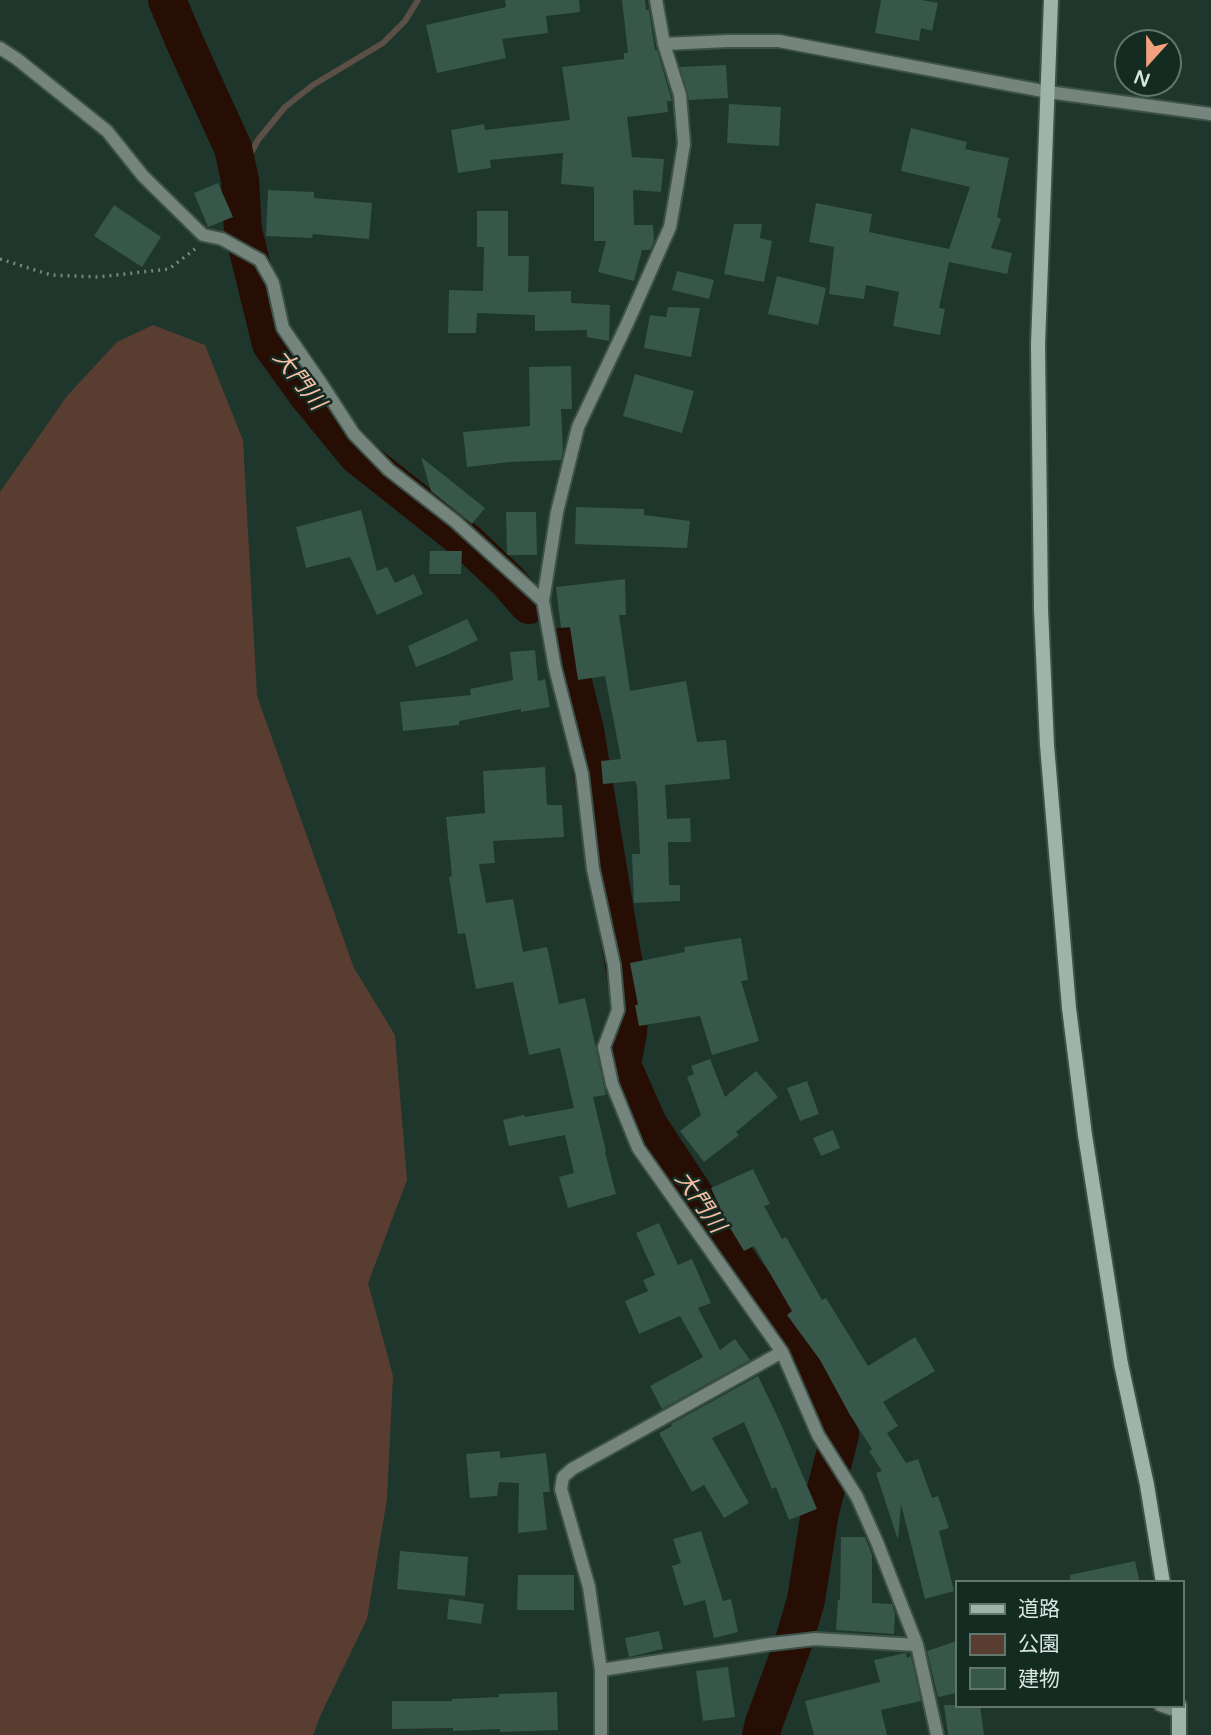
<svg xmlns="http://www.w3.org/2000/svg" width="1211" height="1735" font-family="'Varela Round','Noto Sans JP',sans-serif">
	<rect width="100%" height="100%" fill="#1e362c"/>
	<path fill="#593d31" d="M 153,325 L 205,345 L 243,440 L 257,696 L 354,968 L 395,1035 L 407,1180 L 368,1283 L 393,1376 L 387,1499 L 367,1619 L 321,1714 L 313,1735 L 0,1735 L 0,492 L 67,396 L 117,342 Z"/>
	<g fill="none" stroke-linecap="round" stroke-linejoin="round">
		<path stroke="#5c4f46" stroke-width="6" d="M 239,175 L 258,140 L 285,107 L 313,85 L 383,43 L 405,21 L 418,0"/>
		<path stroke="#270e04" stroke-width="38" d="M 167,0 L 186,45 L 233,148 L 240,180 L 243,230 L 271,344 L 307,394 L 357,455 L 468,543 L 507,580 L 529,605
			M 564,646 L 585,730 L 628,990 L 630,1004 L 628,1032 L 622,1065 L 648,1124 L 744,1270 L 810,1359 L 840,1435 L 820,1512 L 806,1600 L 793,1644 L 764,1723 L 761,1735"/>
	</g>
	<path fill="#365749" d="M 505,0 L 579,0 L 580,12 L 546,16 L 548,33 L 502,39 L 506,58 L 437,73 L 426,25 L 506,7 Z
		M 622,0 L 645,0 L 646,10 L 649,10 L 655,50 L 657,50 L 672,101 L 667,101 L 668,112 L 627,117 L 632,157 L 664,159 L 661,192 L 633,190 L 634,225 L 653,225 L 654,242 L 650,250 L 642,250 L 634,281 L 598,272 L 606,241 L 594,241 L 594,187 L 561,184 L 563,153 L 490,160 L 491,168 L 458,173 L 451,130 L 484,124 L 485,130 L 570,120 L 562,67 L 624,59 L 624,53 L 628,53 Z
		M 881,0 L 922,0 L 938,3 L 932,31 L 921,28 L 919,41 L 875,33 Z
		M 726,65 L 728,98 L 689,100 L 680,67 Z
		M 729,104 L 781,107 L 779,146 L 727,143 Z
		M 911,128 L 967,142 L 965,149 L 1009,158 L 997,217 L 1001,219 L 991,248 L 1012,253 L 1007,274 L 949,262 L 939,308 L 945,309 L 940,335 L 893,326 L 899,292 L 866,285 L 864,299 L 829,294 L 834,247 L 809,242 L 816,203 L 872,214 L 869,232 L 949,249 L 970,187 L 901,171 Z
		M 218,183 L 233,217 L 208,227 L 194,193 Z
		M 268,190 L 314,192 L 314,198 L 372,203 L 369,239 L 313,234 L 312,238 L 266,236 Z
		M 114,205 L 161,237 L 142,267 L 94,236 Z
		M 477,211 L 508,211 L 508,256 L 529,256 L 528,292 L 571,291 L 571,303 L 610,305 L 609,341 L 587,337 L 587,330 L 535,331 L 535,315 L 477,313 L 476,333 L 448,333 L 449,290 L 483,291 L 484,247 L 477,247 Z
		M 734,224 L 762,224 L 760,238 L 772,241 L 764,282 L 724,274 Z
		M 677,271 L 714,280 L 709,299 L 672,290 Z
		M 777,276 L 826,288 L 818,325 L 768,314 Z
		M 668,307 L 700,308 L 691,357 L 644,348 L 650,315 L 666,317 Z
		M 571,366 L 572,409 L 561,409 L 563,451 L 561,460 L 510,462 L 467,467 L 463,432 L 530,426 L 529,367 Z
		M 635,374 L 694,391 L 682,433 L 623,416 Z
		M 421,457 L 485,508 L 472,524 L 431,491 Z
		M 576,507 L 644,509 L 644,515 L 690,521 L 687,548 L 575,544 Z
		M 361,510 L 377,571 L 387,567 L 395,583 L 414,574 L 423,594 L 377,615 L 350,557 L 306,568 L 296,527 Z
		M 506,512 L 536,512 L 537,555 L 507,555 Z
		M 430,551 L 462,551 L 461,574 L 429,574 Z
		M 625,579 L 626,615 L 619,615 L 630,691 L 686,681 L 697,742 L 726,740 L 730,779 L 665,785 L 667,819 L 690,818 L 691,842 L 668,842 L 669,885 L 680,885 L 680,901 L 634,903 L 632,854 L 640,854 L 637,786 L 635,781 L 603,784 L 601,761 L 621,759 L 605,676 L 578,680 L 570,627 L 561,628 L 556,587 Z
		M 467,619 L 478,640 L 449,654 L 416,667 L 408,646 Z
		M 535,650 L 538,681 L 545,679 L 550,707 L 521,712 L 521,709 L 459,721 L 459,725 L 403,731 L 400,702 L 471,695 L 470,689 L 513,680 L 510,652 Z
		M 545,767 L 547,805 L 562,805 L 564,837 L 493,841 L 495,863 L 479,864 L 486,903 L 513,899 L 523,952 L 547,947 L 559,1004 L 585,998 L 606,1095 L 593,1097 L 606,1151 L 605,1152 L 616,1194 L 568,1208 L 559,1177 L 574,1173 L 565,1135 L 509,1146 L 503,1120 L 524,1115 L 525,1117 L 574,1108 L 560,1048 L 529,1055 L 513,982 L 476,989 L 465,933 L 458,934 L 449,877 L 452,876 L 446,817 L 485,813 L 483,771 Z
		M 741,938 L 748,980 L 741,981 L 759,1041 L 712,1055 L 700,1016 L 639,1026 L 635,1005 L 638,1005 L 630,963 L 685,952 L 684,947 Z
		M 710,1059 L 725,1097 L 756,1071 L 778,1097 L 736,1132 L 739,1135 L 704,1162 L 680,1131 L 701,1115 L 687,1077 L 694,1074 L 691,1066 Z
		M 807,1081 L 819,1114 L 800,1121 L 787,1088 Z
		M 833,1130 L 840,1148 L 821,1156 L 813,1138 Z
		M 753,1169 L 770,1204 L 764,1206 L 782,1239 L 786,1237 L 822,1300 L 826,1298 L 868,1366 L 915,1337 L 935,1371 L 883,1402 L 898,1426 L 887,1433 L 906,1463 L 918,1459 L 932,1498 L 938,1496 L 949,1528 L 939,1531 L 954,1591 L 925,1599 L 901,1504 L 898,1540 L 876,1473 L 882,1471 L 869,1451 L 872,1449 L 850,1415 L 820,1360 L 787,1315 L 792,1311 L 754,1246 L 744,1251 L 727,1223 L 711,1188 Z
		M 659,1223 L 678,1265 L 692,1259 L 711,1303 L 698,1308 L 720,1350 L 735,1339 L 750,1360 L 662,1409 L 650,1386 L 703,1357 L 680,1316 L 639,1334 L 625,1301 L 648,1291 L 643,1280 L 655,1275 L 636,1233 Z
		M 758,1376 L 781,1424 L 817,1509 L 789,1520 L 776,1487 L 772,1489 L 744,1422 L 712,1438 L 749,1503 L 724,1518 L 704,1485 L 692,1492 L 659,1433 L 672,1426 L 671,1424 Z
		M 500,1451 L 500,1458 L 546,1453 L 550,1492 L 543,1492 L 547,1530 L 518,1533 L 519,1483 L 499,1482 L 497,1496 L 470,1498 L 466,1454 Z
		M 701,1531 L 723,1601 L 731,1599 L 738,1632 L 714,1638 L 705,1600 L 684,1606 L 672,1566 L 681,1563 L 673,1539 Z
		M 841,1537 L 865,1537 L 872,1555 L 872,1603 L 892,1604 L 895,1614 L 894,1634 L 836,1630 L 838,1600 L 840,1600 Z
		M 400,1551 L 468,1557 L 465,1596 L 397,1589 Z
		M 1135,1561 L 1140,1583 L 1070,1583 L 1070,1575 Z
		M 518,1575 L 574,1575 L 574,1610 L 517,1610 Z
		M 449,1599 L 484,1604 L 481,1624 L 447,1619 Z
		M 659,1631 L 663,1649 L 629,1657 L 625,1638 Z
		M 957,1641 L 957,1693 L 938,1697 L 927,1651 Z
		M 905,1653 L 906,1653 L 907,1658 L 911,1656 L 921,1701 L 881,1710 L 887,1735 L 814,1735 L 805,1701 L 880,1682 L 874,1660 Z
		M 728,1667 L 735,1717 L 703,1721 L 696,1671 Z
		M 557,1692 L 558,1730 L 500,1732 L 500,1729 L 453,1731 L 453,1728 L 392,1729 L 392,1701 L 452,1701 L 452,1699 L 499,1697 L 499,1694 Z
		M 944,1705 L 980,1705 L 984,1735 L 948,1735 Z"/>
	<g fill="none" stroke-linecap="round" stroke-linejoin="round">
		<g stroke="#3c5249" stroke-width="16">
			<path id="lane" d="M 656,0 L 664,44 L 680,95 L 684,144 L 677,187 L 670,227 L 627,324 L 578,427 L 557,512 L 543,601 L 555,668 L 582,774 L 593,869 L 614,965 L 618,1010 L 604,1047 L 612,1084 L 638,1148 L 782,1352 L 818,1435 L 857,1497 L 877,1542 L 917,1645 L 937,1735
				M 664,44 L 728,41 L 779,41 L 1048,92 L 1211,114
				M 0,48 L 17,59 L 107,131 L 143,176 L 203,235 L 222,239 L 260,260 L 273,283 L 283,328 L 323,386 L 354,434 L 389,470 L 456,522 L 543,601
				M 601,1670 L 771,1644 L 815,1639 L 917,1645
				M 1160,1705 L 1180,1712
				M 601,1735 L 601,1670 L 589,1587 L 561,1489 L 563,1477 L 572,1469 L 782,1352"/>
		</g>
		<g stroke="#3c5249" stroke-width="18">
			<path id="secondary" d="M 1051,0 L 1038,344 L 1041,610 L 1047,745 L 1069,1008 L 1085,1135 L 1121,1364 L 1147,1485 L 1163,1583
				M 1179,1705 L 1179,1735"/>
		</g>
		<path stroke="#74887f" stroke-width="3.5" stroke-dasharray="2 5" stroke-linecap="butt" d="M 0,259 L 51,275 L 98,277 L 169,269 L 195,249"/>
		<use href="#lane" stroke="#75847d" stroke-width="12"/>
		<use href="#secondary" stroke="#9cb4a9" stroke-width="14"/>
	</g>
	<g text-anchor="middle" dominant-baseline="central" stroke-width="5" stroke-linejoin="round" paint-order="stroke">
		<g font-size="23" font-style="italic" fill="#f8bea5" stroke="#142b22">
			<text transform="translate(299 380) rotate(52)">大門川</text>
			<text transform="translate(700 1202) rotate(55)">大門川</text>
		</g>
	</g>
	<rect x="956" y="1581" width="228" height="126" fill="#142b22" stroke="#62766e" stroke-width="2"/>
	<rect x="970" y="1604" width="35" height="10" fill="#9cb4a9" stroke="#62766e" stroke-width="2"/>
	<text x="1018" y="1616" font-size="21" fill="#d8e6df">道路</text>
	<rect x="970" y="1634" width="35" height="21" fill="#593d31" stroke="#62766e" stroke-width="2"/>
	<text x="1018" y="1651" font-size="21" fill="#d8e6df">公園</text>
	<rect x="970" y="1668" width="35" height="21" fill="#365749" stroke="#62766e" stroke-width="2"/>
	<text x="1018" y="1686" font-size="21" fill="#d8e6df">建物</text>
	<g transform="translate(1148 63) rotate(201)"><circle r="33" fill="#142b22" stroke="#62766e" stroke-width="2"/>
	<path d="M0-5L12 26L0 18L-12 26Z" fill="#f1a17d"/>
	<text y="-10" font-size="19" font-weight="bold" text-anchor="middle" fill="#d8e6df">N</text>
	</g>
</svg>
